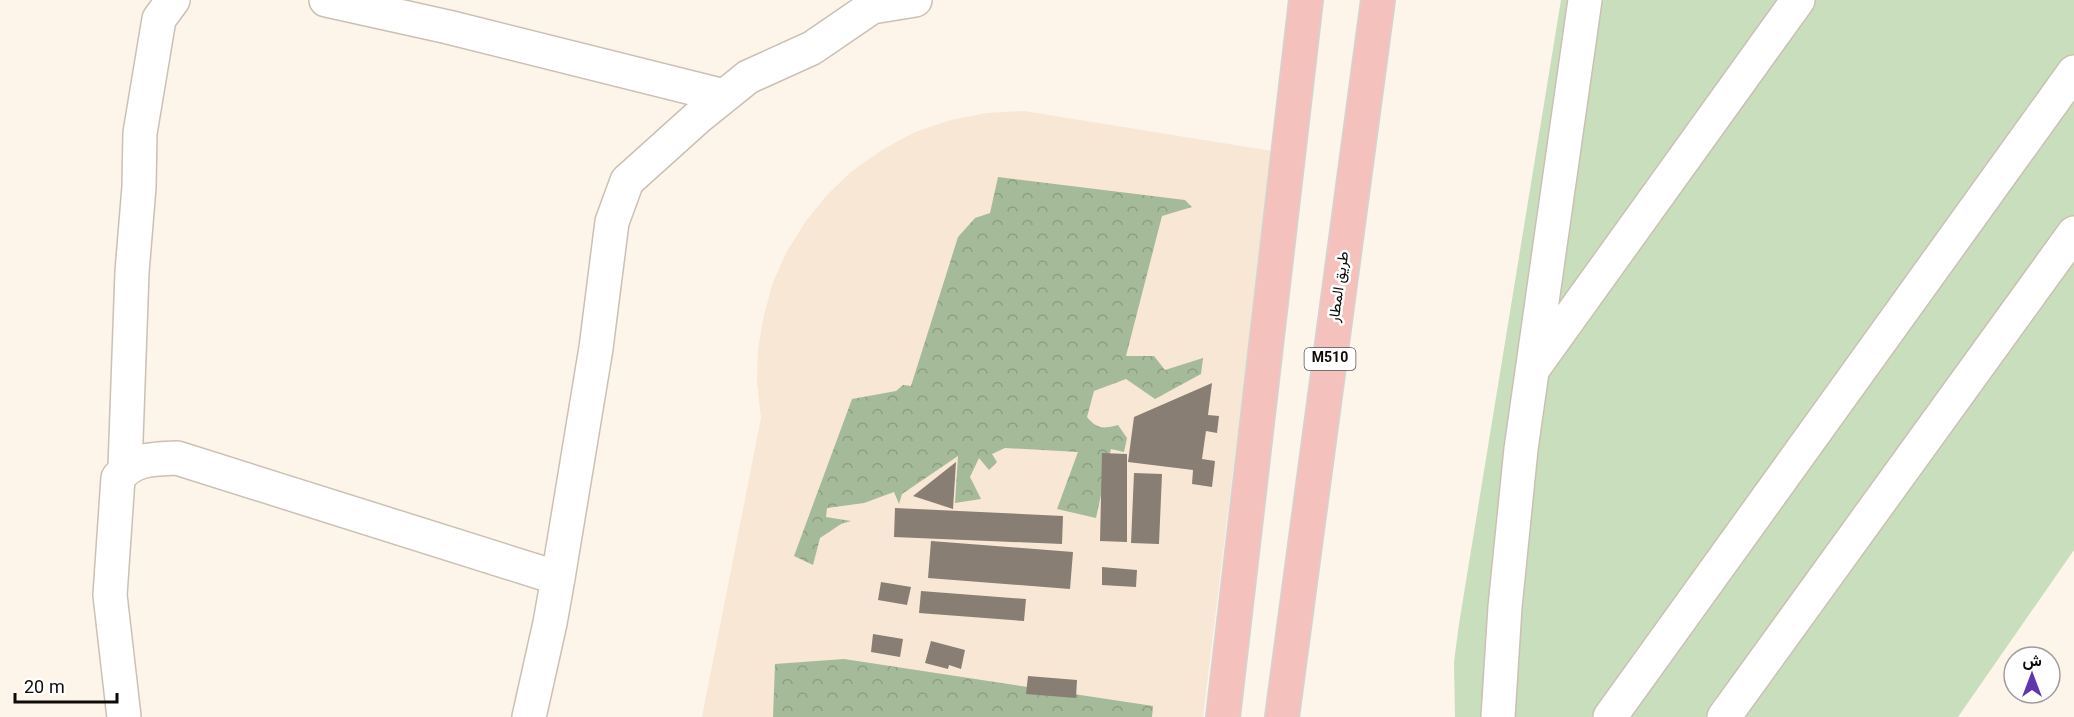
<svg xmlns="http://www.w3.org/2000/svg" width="2074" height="717" font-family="Georgia,Vazirmatn,serif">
	<defs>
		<pattern id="forest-crowns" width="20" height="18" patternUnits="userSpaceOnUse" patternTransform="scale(1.5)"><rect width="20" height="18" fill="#a5ba98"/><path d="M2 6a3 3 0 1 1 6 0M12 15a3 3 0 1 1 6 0" fill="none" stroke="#8d9f82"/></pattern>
	</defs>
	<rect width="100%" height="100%" fill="#fdf4ea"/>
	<path fill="#f8e7d4" d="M 1024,111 L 1272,151 L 1203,717 L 702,717 L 761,418 L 757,383 L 758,349 L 764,315 L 773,282 L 787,251 L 806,221 L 827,195 L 852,171 L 882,150 L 915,132 L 951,120 L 987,113 Z"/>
	<path fill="#c9debc" d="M 1561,0 L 2074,0 L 2074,550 L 1958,717 L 1455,717 L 1454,662 L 1459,624 Z"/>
	<path fill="url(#forest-crowns)" d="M 998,177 L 1185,200 L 1192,207 L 1162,216 L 1126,356 L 1154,356 L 1165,370 L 1203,358 L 1201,374 L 1155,399 L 1126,379 L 1094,391 L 1087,417 C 1097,429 1103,429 1118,425 L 1127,438 L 1124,452 L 1111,449 L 1096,518 L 1057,509 L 1078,452 L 1005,448 L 992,454 L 997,462 L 989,470 L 979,458 L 970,477 L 981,499 L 955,503 L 958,456 L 902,494 L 899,504 L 894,492 L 864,503 L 827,508 L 826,517 L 851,521 L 841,524 L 820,538 L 813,565 L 794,556 L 852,399 L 896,391 L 903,385 L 911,386 L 958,237 L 975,218 L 990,213 Z
		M 844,659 L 1153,706 L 1152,717 L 773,717 L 775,664 Z"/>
	<path fill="#897e73" d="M 1212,383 L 1208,415 L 1219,416 L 1217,433 L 1206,431 L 1202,459 L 1215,461 L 1212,487 L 1192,484 L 1193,470 L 1128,462 L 1134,417 Z
		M 1102,453 L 1127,454 L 1127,542 L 1100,541 Z
		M 956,462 L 953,509 L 913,496 Z
		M 1134,473 L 1162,474 L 1159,544 L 1131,543 Z
		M 895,508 L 1063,516 L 1062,544 L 894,537 Z
		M 931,541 L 1073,552 L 1070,589 L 928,578 Z
		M 1102,567 L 1137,570 L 1136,587 L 1102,585 Z
		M 881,582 L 911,587 L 907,605 L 878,600 Z
		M 921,591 L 1026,599 L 1024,621 L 919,613 Z
		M 873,634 L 903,639 L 900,657 L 871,652 Z
		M 931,641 L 965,650 L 961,669 L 949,665 L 948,669 L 925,663 Z
		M 1028,676 L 1077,680 L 1076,698 L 1026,694 Z"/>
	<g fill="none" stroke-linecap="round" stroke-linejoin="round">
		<g stroke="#cbc0b4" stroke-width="36">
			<path id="minor" d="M 326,0 L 448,27 L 724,96
				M 1535,366 L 1798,0
				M 125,468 L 132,272 L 139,187 L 140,133 L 159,19 L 173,0
				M 124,717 L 110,595 L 118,478 C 133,458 154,459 177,458 L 558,578
				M 529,717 L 550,623 L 558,578 L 596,348 L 612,222 L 627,181 L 697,118 L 748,77 L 812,48 L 872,7 L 915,0
				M 1498,717 L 1505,607 L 1521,449 L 1585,0
				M 1610,717 L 2074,72
				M 1724,717 L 2074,233"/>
		</g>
		<g stroke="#d4d3d2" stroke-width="36">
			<path id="highway" d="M 1223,717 L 1306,0
				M 1282,717 L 1378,0"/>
		</g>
		<use href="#minor" stroke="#fff" stroke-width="33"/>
		<use href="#highway" stroke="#f5c1bd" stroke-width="33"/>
	</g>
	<g text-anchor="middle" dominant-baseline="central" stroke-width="5" stroke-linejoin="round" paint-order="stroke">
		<rect fill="#fff" stroke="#565451" stroke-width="1.5" x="1304.5" y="348" width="51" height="22" rx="4.5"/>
		<g font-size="14" font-weight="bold" fill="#0e0a07">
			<text x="1330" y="359">M510</text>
		</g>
		<g font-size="15" fill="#0e0a07" stroke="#fff">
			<text transform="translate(1340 287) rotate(-82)">طريق المطار</text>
		</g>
	</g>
	<g transform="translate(2032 675)"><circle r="28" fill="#ffffff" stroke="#9f9d9c" stroke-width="1.5"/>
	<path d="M0-4.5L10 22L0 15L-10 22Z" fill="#6135ad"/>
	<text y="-9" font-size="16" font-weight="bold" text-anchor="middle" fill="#0e0a07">ش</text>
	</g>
	<path d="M15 693v9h102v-9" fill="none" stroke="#0e0a07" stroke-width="3"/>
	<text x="24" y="693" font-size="18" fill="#0e0a07" stroke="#ffffff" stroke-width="4.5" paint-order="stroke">20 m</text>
</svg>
